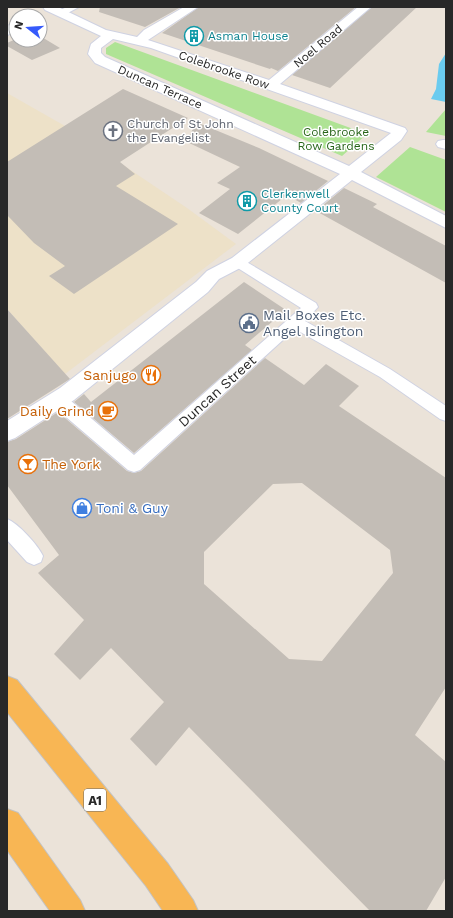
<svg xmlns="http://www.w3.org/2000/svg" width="453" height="918" font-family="'Work Sans',sans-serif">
	<rect width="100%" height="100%" fill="#ebe3d9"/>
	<path fill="#ede1c8" d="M 7,93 L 65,126 L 187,208 L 236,244 L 65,374 L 7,309 Z"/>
	<path fill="#afe395" d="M 115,42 L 367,134 L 342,156 L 106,54 L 106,48 Z
		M 446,109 L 446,136 L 426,132 Z
		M 410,147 L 446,160 L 446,212 L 376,177 Z"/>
	<path fill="#6acbef" d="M 446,53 L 446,102 L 431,99 L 436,89 L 439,64 Z"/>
	<path fill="#c3bdb6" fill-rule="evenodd" d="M 100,7 L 181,7 L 145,27 L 99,12 Z
		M 199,7 L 356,7 L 278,71 L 271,68 L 270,69 L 162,33 Z
		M 372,7 L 417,7 L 330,88 L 292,75 Z
		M 40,36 L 60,48 L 32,60 L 7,46 L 7,43 L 16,39 L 40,40 Z
		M 123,89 L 188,118 L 120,162 L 135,174 L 116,186 L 178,224 L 74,294 L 49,276 L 65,266 L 34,243 L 7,215 L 7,162 Z
		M 196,122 L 259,148 L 328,181 L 301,203 L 287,195 L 238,234 L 199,213 L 230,189 L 217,183 L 240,167 L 187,142 Z
		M 344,188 L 377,204 L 373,207 L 446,246 L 446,283 L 316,211 Z
		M 244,282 L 286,310 L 245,345 L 252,350 L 134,453 L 74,402 L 84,394 L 91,402 Z
		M 7,309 L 70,379 L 7,419 Z
		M 265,358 L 304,385 L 326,364 L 359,386 L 339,406 L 446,478 L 446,687 L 415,735 L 446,762 L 446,877 L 426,911 L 370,911 L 189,727 L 156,766 L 130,739 L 164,702 L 111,648 L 80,680 L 54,654 L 84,620 L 38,573 L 59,555 L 7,485 L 7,442 L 16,439 L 58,412 L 127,471 L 134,473 L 141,471 ZM 302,483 L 390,550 L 393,573 L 322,661 L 289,659 L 204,584 L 204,552 L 273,484 Z"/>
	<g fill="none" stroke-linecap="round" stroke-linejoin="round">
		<g stroke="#cfd2e2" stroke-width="2">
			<path id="service" d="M 67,7 L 79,7 L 64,15 L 58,15 L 58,11 Z
				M 238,257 L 316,303 L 318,307 L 305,321 L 390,369 L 446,406 L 446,421 L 440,419 L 380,377 L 295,329 L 140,470 L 134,472 L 128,470 L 52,405 L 50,400 L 52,395 L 58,394 L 64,395 L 134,455 L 301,308 L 233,265 L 231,262 L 233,259 Z
				M 7,519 C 18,523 38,545 43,556 L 41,562 L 34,565 L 27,562 L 7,540 Z"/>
		</g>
		<g stroke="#cfd2e2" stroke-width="2">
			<path id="minor" d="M 43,7 L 58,7 L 106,30 L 137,37 L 144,30 L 184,7 L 198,7 L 148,40 L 269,80 L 358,7 L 371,7 L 280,84 L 405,128 L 407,131 L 401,140 L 361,172 L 446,216 L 446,228 L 352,180 L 244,266 L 219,279 L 208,292 L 74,400 L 15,438 L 7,441 L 7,421 L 60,388 L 196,282 L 207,271 L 232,258 L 340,174 L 95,63 L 88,54 L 91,44 L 101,36 L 45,10 ZM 113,39 L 151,48 L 391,133 L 349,166 L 105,57 L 101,53 L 101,48 Z
				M 16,23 L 16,32 L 7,35 L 7,26 Z
				M 443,140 L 446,140 L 446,149 L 438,147 L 436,144 L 438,141 Z"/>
		</g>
		<g stroke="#c3c3c3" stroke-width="2">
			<path id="trunk" d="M 7,676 L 17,680 L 168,864 L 193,900 L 198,911 L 163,911 L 146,886 L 7,712 Z
				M 7,809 L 18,813 L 80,900 L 85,911 L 50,911 L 7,850 Z"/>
		</g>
		<use href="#service" fill="#fff" fill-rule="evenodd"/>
		<use href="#minor" fill="#fff" fill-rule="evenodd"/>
		<use href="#trunk" fill="#f8b654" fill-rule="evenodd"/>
	</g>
	<defs>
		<g id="building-ring" transform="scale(1)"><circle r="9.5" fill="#fff" stroke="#0f9aa8" stroke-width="1.5"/><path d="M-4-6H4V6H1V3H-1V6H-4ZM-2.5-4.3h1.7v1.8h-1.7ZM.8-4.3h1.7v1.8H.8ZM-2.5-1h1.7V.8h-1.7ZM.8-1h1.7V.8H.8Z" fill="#0f9aa8"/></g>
		<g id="church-ring" transform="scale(1)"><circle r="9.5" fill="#fff" stroke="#6b7280" stroke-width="1.5"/><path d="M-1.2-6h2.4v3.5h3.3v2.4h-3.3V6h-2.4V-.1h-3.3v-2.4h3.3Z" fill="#6b7280"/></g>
		<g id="civic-ring" transform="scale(1)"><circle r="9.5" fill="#fff" stroke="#5c6f8a" stroke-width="1.5"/><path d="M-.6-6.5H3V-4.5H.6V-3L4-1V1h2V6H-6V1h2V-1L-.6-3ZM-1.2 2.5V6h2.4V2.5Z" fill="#5c6f8a"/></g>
		<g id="restaurant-ring" transform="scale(1)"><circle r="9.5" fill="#fff" stroke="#e8710a" stroke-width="1.5"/><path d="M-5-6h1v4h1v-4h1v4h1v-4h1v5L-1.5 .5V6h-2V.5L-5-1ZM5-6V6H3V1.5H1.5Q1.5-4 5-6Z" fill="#e8710a"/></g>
		<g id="cafe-ring" transform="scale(1)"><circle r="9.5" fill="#fff" stroke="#e8710a" stroke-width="1.5"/><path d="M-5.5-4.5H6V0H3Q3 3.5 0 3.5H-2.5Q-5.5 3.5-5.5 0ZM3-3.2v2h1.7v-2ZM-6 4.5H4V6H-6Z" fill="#e8710a"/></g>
		<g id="bar-ring" transform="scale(1)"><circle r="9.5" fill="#fff" stroke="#e8710a" stroke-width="1.5"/><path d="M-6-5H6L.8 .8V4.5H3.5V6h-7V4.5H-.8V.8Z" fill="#e8710a"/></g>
		<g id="shop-ring" transform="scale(1)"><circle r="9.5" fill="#fff" stroke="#3f7fe0" stroke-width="1.5"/><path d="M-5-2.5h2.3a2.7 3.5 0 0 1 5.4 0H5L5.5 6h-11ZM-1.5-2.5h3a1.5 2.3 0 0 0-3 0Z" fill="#3f7fe0"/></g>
	</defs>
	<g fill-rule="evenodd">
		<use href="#building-ring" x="194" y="36"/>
		<use href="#church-ring" x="113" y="131"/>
		<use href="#building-ring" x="247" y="201"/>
		<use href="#civic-ring" x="249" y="323"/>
		<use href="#restaurant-ring" x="151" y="375"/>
		<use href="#cafe-ring" x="108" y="411"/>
		<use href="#bar-ring" x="28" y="464"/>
		<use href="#shop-ring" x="82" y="508"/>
	</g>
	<g text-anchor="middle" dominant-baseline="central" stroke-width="3" stroke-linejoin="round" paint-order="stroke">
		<g font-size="12" fill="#0d838f" stroke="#fff" text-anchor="start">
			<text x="208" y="36">Asman House</text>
			<text x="261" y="194">Clerkenwell<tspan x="261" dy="14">County Court</tspan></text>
		</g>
		<g font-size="12" fill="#282828" stroke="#fff">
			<text transform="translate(318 46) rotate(-40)">Noel Road</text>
			<text transform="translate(224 70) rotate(19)">Colebrooke Row</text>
			<text transform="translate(160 87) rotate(24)">Duncan Terrace</text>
		</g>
		<g font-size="12" fill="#5b616d" stroke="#fff" text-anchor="start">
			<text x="127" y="124">Church of St John<tspan x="127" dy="14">the Evangelist</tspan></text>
		</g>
		<g font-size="12" fill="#286519" stroke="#fff">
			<text x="336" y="132">Colebrooke<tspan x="336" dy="14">Row Gardens</tspan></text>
		</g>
		<rect fill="#fff" stroke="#686868" stroke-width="1" x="84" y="789" width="22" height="22" rx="3"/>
		<g font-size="13" font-weight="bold" fill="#282828">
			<text x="95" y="800">A1</text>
		</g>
		<g font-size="14" fill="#4e5e75" stroke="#fff" text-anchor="start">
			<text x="263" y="315">Mail Boxes Etc.<tspan x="263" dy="16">Angel Islington</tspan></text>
		</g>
		<g font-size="14" fill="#c56008" stroke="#fff" text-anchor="end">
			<text x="137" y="375">Sanjugo</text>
			<text x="94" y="411">Daily Grind</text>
			<text x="42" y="464" text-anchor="start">The York</text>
		</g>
		<g font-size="14" fill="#282828" stroke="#fff">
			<text transform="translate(217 391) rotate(-42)">Duncan Street</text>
		</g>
		<g font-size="14" fill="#366cbe" stroke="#fff" text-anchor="start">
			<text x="96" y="508">Toni &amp; Guy</text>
		</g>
	</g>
	<rect width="453" height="918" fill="none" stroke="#282828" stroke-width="16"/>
	<g transform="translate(28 28) rotate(287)"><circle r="19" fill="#ffffff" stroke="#a9a9a9"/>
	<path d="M0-3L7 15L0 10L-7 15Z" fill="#365afb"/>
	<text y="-6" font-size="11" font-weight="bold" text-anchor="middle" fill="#282828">N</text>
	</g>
</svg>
